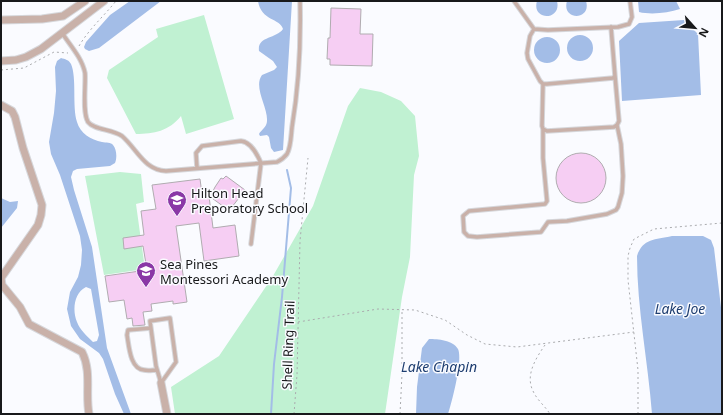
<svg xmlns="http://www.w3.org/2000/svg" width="723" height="415" font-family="'Noto Sans',sans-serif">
	<rect width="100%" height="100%" fill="#fafbff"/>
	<path fill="#c0f1d2" d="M 204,15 L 234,119 L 186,134 L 181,116 C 169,131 154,134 136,134 L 107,78 L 109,70 L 158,37 L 156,29 Z
		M 360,88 L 381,92 L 401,101 L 415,116 L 419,156 L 414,175 L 410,257 L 402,297 L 385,414 L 175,414 L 171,387 L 219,356 L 273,276 L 313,206 L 348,106 Z
		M 120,172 L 141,174 L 144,202 L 136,204 L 145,269 L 104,275 L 85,176 Z"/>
	<path fill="#a3bde7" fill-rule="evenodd" d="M 130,1 L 161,1 L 99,48 L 89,51 L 85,49 L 84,47 L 86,42 L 110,15 Z
		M 258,1 L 292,1 L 283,150 L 274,152 L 271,148 L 269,137 L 267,135 L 260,136 L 259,134 C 261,130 267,127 267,121 C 268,107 253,87 262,75 L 274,70 L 277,67 L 273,61 L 259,51 C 257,36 276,39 283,29 C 280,18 261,21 258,1 Z
		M 537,1 L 557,1 C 562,21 531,21 537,1 Z
		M 567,1 L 586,1 C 592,21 561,21 567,1 Z
		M 638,1 L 676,1 L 680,9 C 668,13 651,15 639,12 Z
		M 684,20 L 698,34 L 701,95 L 622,101 L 619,41 L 639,23 Z
		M567 48a13 13 0 1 1 26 0a13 13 0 1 1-26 0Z
		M534 50a13 13 0 1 1 26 0a13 13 0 1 1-26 0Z
		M 61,58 C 65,59 69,60 71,64 C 77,78 72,106 77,122 C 80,133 91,140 102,142 C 106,143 111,142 113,145 C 117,150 117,158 115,163 L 110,166 L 77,169 L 73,171 L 71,177 L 74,190 L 92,247 L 107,348 L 131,414 L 124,414 L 115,394 L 103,359 L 99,353 L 80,339 L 71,326 L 67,309 L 70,292 L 78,277 L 81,265 L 82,250 L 80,236 L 60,175 L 51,154 L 49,142 L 54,113 L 56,91 L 55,67 L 57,61 ZM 86,287 L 91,289 L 99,335 L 97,341 L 93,342 C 87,336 80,330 77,322 C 72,310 74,293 86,287 Z
		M 1,198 L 10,202 L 18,201 L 17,208 L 1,228 Z
		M 672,236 L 703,236 L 711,240 L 714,248 L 722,316 L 722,414 L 652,414 C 648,361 637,309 637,256 C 643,238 655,240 672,236 Z
		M 429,339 C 438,339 453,340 458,349 C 463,359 452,402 448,414 L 416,414 L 417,387 L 422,348 Z"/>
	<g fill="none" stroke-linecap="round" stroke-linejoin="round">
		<path stroke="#a3bde7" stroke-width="2" d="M 271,414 L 274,364 L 282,297 L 291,188 L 287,170"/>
	</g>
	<path fill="#f6cef3" stroke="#b0acb0" d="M 331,8 L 361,9 L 360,34 L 373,34 L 372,66 L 330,65 L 330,59 L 327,59 L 328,38 L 330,38 Z
		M556 178a25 25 0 1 1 50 0a25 25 0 1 1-50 0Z
		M 226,176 L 245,190 L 232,207 L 230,205 L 227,209 L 209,196 L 213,228 L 235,225 L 239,256 L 204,261 L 199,223 L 176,226 L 187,302 L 173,304 L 173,301 L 151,304 L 152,311 L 143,312 L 145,325 L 133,326 L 132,318 L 127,319 L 124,300 L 109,302 L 105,276 L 147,270 L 143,246 L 124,249 L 123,238 L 144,235 L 141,211 L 156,209 L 152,185 L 200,179 L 202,194 L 212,193 L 215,187 L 221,178 L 223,179 Z"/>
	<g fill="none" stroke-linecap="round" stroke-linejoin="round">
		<g stroke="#d6d7db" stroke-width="5.5">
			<path id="lane" d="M 514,1 L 534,29 L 548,30 L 618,27 L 629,24 L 632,17 L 630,1
				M 534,29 L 530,36 L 527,53 L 528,59 L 540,81 L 543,84 L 547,84 L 613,78 L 615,76 L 611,27
				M 62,33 C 70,45 82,58 85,73 C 86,85 82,112 88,122 C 94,130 112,129 122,136 C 137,149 144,170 166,171 L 277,162 C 281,160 284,158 287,154 C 291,147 291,136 292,127 C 299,85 301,43 300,1
				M 543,84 L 542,126 L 543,129 L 547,131 L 614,127 L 617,125 L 619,121 L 615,76
				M 543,129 L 543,158 L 547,201 L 545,204 L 469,211 L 463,216 L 464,232 L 468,236 L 477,237 L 541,232 L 548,222 L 567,221 L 607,214 L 616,210 L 618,207 L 622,193 L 623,176 L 621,144 L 617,125
				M 197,168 L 196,153 L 202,146 L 241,141 C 251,142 257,154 261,163 L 251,244
				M 170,318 L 176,362 L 161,383 L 156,366 L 150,321 Z
				M 151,328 L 128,330 L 127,335 C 129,346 130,369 144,370 C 148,371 153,370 157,370"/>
		</g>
		<g stroke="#d6d7db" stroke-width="9">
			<path id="street" d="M 1,20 L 42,19 L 63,16 L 85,1
				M 1,61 L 16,60 L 26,57 L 41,49 L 104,1
				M 1,105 L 12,111 L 15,117 L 23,148 L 42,205 L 41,215 L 38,225 L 1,278 L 2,285 L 20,307 L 29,324 L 82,352 C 92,372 85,393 89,414
				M 161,383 L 167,414"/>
		</g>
		<path stroke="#aaabae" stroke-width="1" stroke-dasharray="2 3" stroke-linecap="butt" d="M 79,46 C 89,29 104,16 116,1
			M 1,70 L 24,68 L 54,52 L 68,53
			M 298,322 L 378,309 L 415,310 L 445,320 L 467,335 L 485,344 L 517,347 L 634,332
			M 545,345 C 536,358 525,375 533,391 C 537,400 545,406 550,414
			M 294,414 L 297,375 L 300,241 L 308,158
			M 400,414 L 402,374 L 402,310
			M 638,414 L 638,370 L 628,280 L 628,256 L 630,248 L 634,239 L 654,229 L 722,223"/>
		<use href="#lane" stroke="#c9b1a9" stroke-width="3.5"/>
		<use href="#street" stroke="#c9b1a9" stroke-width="7"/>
	</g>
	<defs>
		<g id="school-pin" transform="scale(1)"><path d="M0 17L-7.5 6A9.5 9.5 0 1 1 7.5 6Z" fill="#8a38a6" stroke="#fafbff"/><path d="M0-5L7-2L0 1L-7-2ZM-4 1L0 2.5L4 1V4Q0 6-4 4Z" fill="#fff"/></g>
	</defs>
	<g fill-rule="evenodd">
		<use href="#school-pin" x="177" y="200"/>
		<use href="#school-pin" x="146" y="271"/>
	</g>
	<g text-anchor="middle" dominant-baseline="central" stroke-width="3" stroke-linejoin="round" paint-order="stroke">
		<g font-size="13" fill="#18191b" stroke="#fafbff" text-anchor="start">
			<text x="191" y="193">Hilton Head<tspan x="191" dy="15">Preporatory School</tspan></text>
			<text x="160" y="264">Sea Pines<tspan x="160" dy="15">Montessori Academy</tspan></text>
		</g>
		<g font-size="13" fill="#18191b" stroke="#fafbff">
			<text transform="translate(288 345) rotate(-88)">Shell Ring Trail</text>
		</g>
		<g font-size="14" font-style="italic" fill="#1d3d70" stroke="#fafbff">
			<text x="680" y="308">Lake Joe</text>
			<text x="439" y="366">Lake Chapin</text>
		</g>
	</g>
	<rect width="723" height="415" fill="none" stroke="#18191b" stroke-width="4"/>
	<g transform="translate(695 28) rotate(117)" stroke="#fafbff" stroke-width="3" paint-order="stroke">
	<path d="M0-3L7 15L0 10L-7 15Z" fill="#18191b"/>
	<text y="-6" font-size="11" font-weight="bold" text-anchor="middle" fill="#18191b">N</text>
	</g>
</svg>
